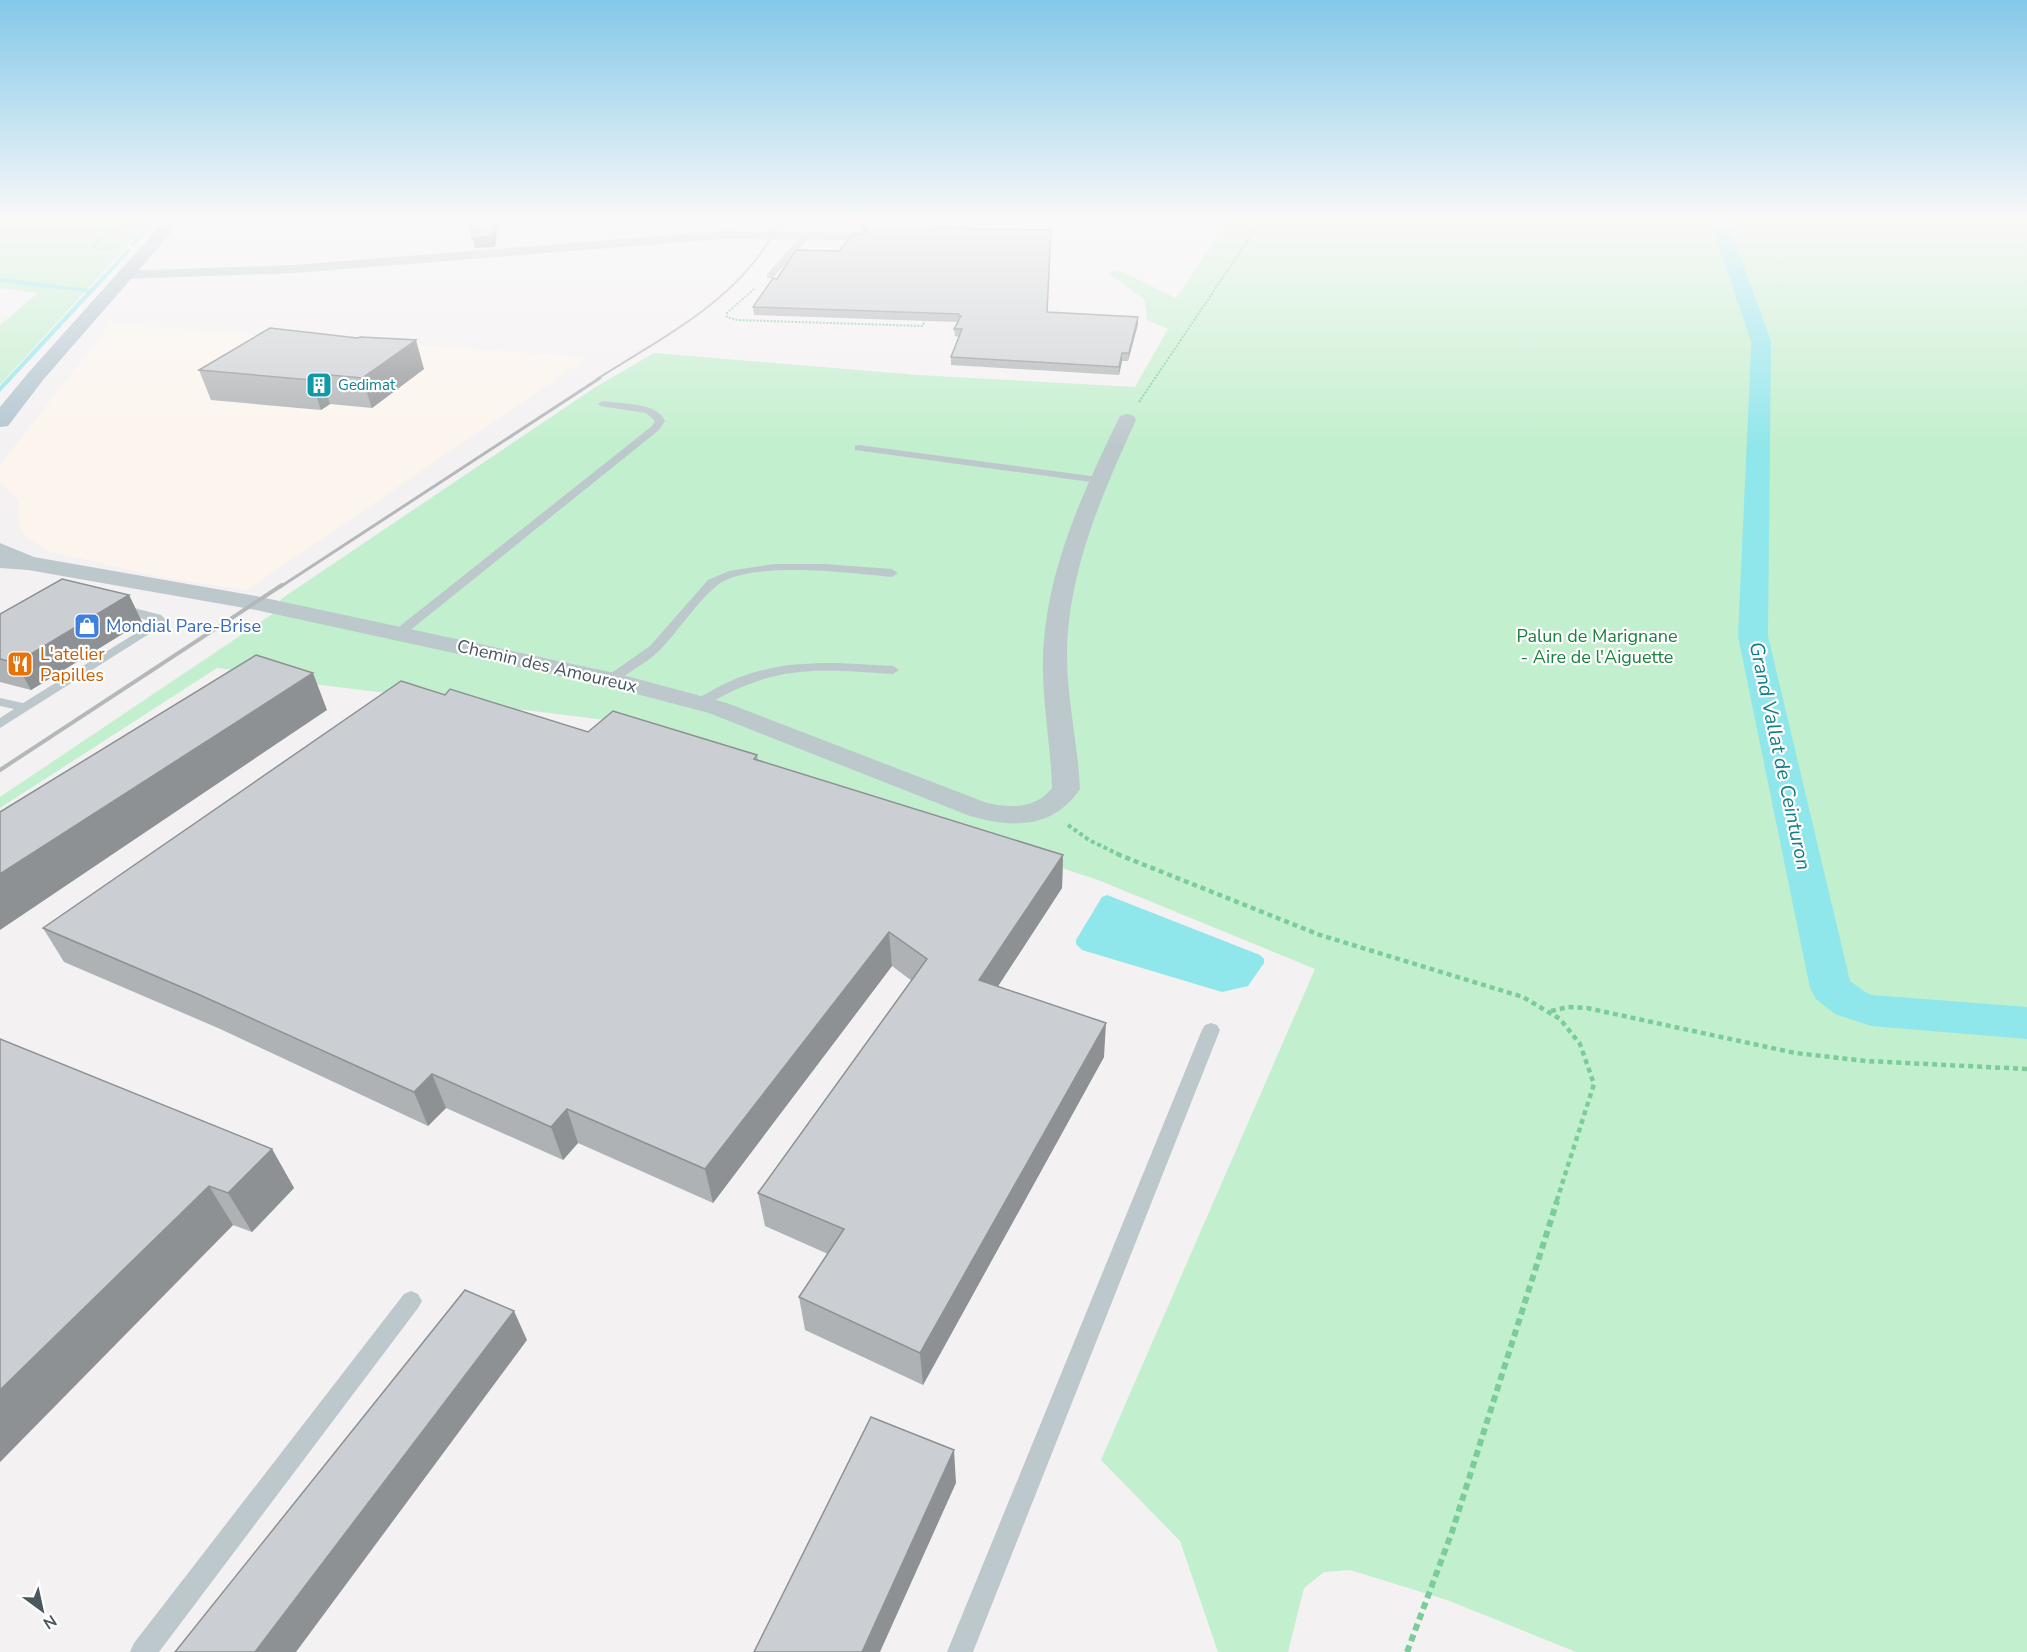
<svg xmlns="http://www.w3.org/2000/svg" width="2027" height="1652" font-family="'Nunito Sans',sans-serif">
	<rect width="100%" height="100%" fill="#f4f1f2"/>
	<path fill="#fcf5ed" d="M 110,324 L 588,357 L 247,590 L 166,578 L 48,551 L 27,538 L 19,526 L 18,499 L 0,483 L 0,465 Z"/>
	<path fill="#c2efcd" d="M 0,218 L 148,222 L 0,385 L 0,325 L 38,293 L 0,288 Z
		M 1229,218 L 2027,218 L 2027,1652 L 1576,1652 L 1447,1600 L 1350,1570 L 1324,1572 L 1304,1588 L 1288,1652 L 1218,1652 L 1180,1541 L 1101,1460 L 1315,969 L 1098,880 L 622,722 L 248,676 L 235,670 L 217,668 L 0,808 L 0,797 L 274,613 L 281,599 L 594,388 L 654,353 L 918,375 L 1135,387 L 1168,329 L 1147,320 L 1145,300 L 1108,273 L 1118,270 L 1176,298 Z"/>
	<path fill="#8fe6eb" d="M 1107,895 L 1260,955 L 1264,959 L 1264,963 L 1248,986 L 1222,992 L 1082,950 L 1076,944 L 1076,940 L 1102,897 Z"/>
	<g fill="none" stroke-linecap="round" stroke-linejoin="round">
		<path fill="#8fe6eb" fill-rule="evenodd" d="M 154,218 L 159,218 L 134,246 L 130,246 L 130,244 Z
			M 129,248 L 131,251 L 0,392 L 0,386 L 87,292 L 0,282 L 0,278 L 90,289 Z"/>
		<path fill="#8fe6eb" fill-rule="evenodd" d="M 1709,218 L 1726,218 L 1771,341 L 1768,636 L 1850,981 L 1865,992 L 1872,995 L 2027,1007 L 2027,1039 L 1871,1026 L 1835,1014 L 1816,999 L 1810,988 L 1738,636 L 1751,352 L 1751,341 Z"/>
		<path stroke="#7acd98" stroke-width="2" stroke-dasharray="2 1.5" stroke-linecap="butt" d="M 0,230 L 113,229 L 93,246 L 98,249 L 114,248
			M 952,230 L 1040,218
			M 754,289 L 727,313 L 727,317 L 737,320 L 923,326 L 926,316
			M 1139,402 L 1263,218"/>
		<path stroke="#7acd98" stroke-width="4" stroke-dasharray="4 3" stroke-linecap="butt" d="M 1068,825 L 1089,840 L 1120,855"/>
		<path stroke="#7acd98" stroke-width="4.5" stroke-dasharray="5 4" stroke-linecap="butt" d="M 1117,854 L 1320,935 L 1523,997 L 1560,1019 L 1580,1044 L 1594,1084 L 1556,1203
			M 1551,1011 L 1568,1007 L 1587,1008 L 1795,1053 L 1866,1061 L 2027,1069"/>
		<path stroke="#7acd98" stroke-width="6" stroke-dasharray="7 4.5" stroke-linecap="butt" d="M 1407,1652 L 1452,1532 L 1557,1201"/>
		<path fill="#bdc8cd" fill-rule="evenodd" d="M 804,233 L 811,235 L 773,278 L 767,278 L 767,274 Z
			M 603,401 C 621,404 657,402 665,421 L 659,430 L 403,636 L 395,636 L 393,633 L 395,630 L 652,426 L 655,421 L 646,413 L 600,406 L 598,404 Z
			M 859,445 L 1098,477 L 1103,480 L 1098,483 L 855,450 L 855,446 Z
			M 774,564 L 824,564 L 892,569 L 898,573 L 892,577 C 852,573 745,559 715,587 C 694,606 679,630 660,650 C 648,662 629,672 615,682 L 610,683 L 603,679 L 650,646 L 708,580 L 729,571 Z
			M 119,604 L 161,615 L 168,622 L 0,728 L 0,718 L 14,709 L 0,706 L 0,698 L 23,703 L 154,622 L 115,611 L 115,605 Z
			M 839,663 L 893,666 L 899,670 L 893,674 C 814,669 776,664 705,706 L 700,707 L 693,703 C 698,697 706,694 713,690 C 752,667 795,662 839,663 Z
			M 1211,1023 L 1217,1025 L 1220,1030 L 973,1652 L 947,1652 L 1202,1030 L 1205,1025 Z
			M 411,1291 L 418,1294 L 422,1301 L 418,1308 L 159,1652 L 130,1652 L 134,1643 L 404,1294 Z"/>
		<path fill="#bdc8cd" fill-rule="evenodd" d="M 723,231 L 859,232 L 866,236 L 859,240 L 723,239 L 294,273 L 125,279 L 118,275 L 125,271 L 294,265 Z
			M 1127,414 L 1134,416 L 1136,420 C 1101,496 1066,576 1067,661 C 1068,704 1078,746 1080,789 C 1053,829 1013,828 970,816 L 709,713 L 606,686 L 256,610 L 28,570 L 0,568 L 0,543 L 34,557 L 256,596 L 619,674 L 727,703 L 987,803 C 1011,808 1036,809 1052,788 C 1051,745 1042,703 1043,660 C 1045,574 1081,496 1118,420 L 1120,416 Z"/>
		<path fill="#b2c5cf" fill-rule="evenodd" d="M 167,218 L 184,218 L 43,380 L 8,426 L 0,427 L 0,407 L 29,372 Z"/>
		<path stroke="#b4b8bb" stroke-width="2" d="M 597,379 C 664,336 749,295 780,218"/>
		<path stroke="#b4b8bb" stroke-width="3" d="M 280,587 L 600,378"/>
		<path stroke="#b4b8bb" stroke-width="4" d="M 0,770 L 282,585"/>
	</g>
	<path fill="#afb2b5" d="M 861,224 L 940,228 L 1047,312 L 1138,317 L 1138,324 L 1128,361 L 1122,361 L 1119,375 L 951,365 L 951,357 L 959,337 L 955,336 L 954,329 L 958,322 L 754,315 L 753,307 L 777,279 L 839,251 L 863,233 L 862,231 Z
		M 424,369 L 372,408 L 330,404 L 321,410 L 211,400 L 199,370 Z
		M 129,595 L 142,622 L 31,690 L 0,682 L 0,614 Z
		M 445,695 L 588,732 L 757,755 L 758,760 L 1063,855 L 1062,888 L 998,986 L 1104,1057 L 923,1385 L 805,1330 L 799,1297 L 828,1254 L 765,1226 L 758,1193 L 912,981 L 892,966 L 713,1203 L 578,1143 L 563,1160 L 446,1108 L 428,1126 L 218,1028 L 64,962 L 43,928 Z
		M 0,1039 L 272,1149 L 294,1188 L 252,1232 L 233,1225 L 0,1462 Z"/>
	<path fill="#8e9194" d="M 495,218 L 499,218 L 495,247 L 475,248 L 472,238 Z
		M 1138,317 L 1138,324 L 1128,361 L 1129,353 Z
		M 416,340 L 424,369 L 372,408 L 362,378 Z
		M 1122,353 L 1122,361 L 1119,375 L 1119,367 Z
		M 320,374 L 330,404 L 321,410 L 311,380 Z
		M 129,595 L 142,622 L 31,690 L 16,663 Z
		M 313,673 L 327,710 L 0,930 L 0,874 Z
		M 1063,855 L 1062,888 L 980,1014 L 979,980 Z
		M 889,932 L 892,966 L 713,1203 L 705,1169 Z
		M 1106,1023 L 1104,1057 L 923,1385 L 920,1353 Z
		M 432,1074 L 446,1108 L 428,1126 L 414,1092 Z
		M 567,1109 L 578,1143 L 563,1160 L 551,1127 Z
		M 272,1149 L 294,1188 L 252,1232 L 228,1193 Z
		M 209,1186 L 233,1225 L 0,1462 L 0,1390 Z
		M 514,1311 L 527,1340 L 296,1652 L 255,1652 Z
		M 954,1450 L 956,1483 L 880,1652 L 862,1652 Z"/>
	<path fill="#cbcfd3" stroke="#8e9194" stroke-width="1.5" d="M 472,218 L 495,218 L 492,236 L 472,238 Z
		M 866,218 L 940,221 L 936,228 L 1051,230 L 1047,312 L 1138,317 L 1129,353 L 1122,353 L 1119,367 L 951,357 L 962,329 L 954,329 L 961,316 L 958,316 L 959,314 L 753,307 L 773,278 L 777,279 L 796,250 L 839,251 L 852,235 L 860,235 L 868,230 L 861,224 Z
		M 270,328 L 357,338 L 361,337 L 416,340 L 362,378 L 320,374 L 311,380 L 199,370 Z
		M 62,579 L 129,595 L 16,663 L 0,659 L 0,614 Z
		M 256,655 L 313,673 L 0,874 L 0,812 Z
		M 401,681 L 445,695 L 450,689 L 588,732 L 613,711 L 757,755 L 754,759 L 1063,855 L 979,980 L 1106,1023 L 920,1353 L 799,1297 L 844,1229 L 758,1193 L 927,959 L 889,932 L 705,1169 L 567,1109 L 551,1127 L 432,1074 L 414,1092 L 200,995 L 43,928 Z
		M 0,1039 L 272,1149 L 228,1193 L 209,1186 L 0,1390 Z
		M 465,1290 L 514,1311 L 255,1652 L 175,1652 Z
		M 871,1417 L 954,1450 L 862,1652 L 754,1652 Z"/>
	<linearGradient id="sky" x2="0" y2="1"><stop stop-color="#84c8e9"/><stop offset="0.49" stop-color="#faf9f9"/><stop offset="1" stop-color="#faf9f9" stop-opacity="0"/></linearGradient>
	<rect width="2027" height="449" fill="url(#sky)"/>
	<defs>
		<g id="building-square" transform="scale(1.35)"><rect x="-9" y="-9" width="18" height="18" rx="4" fill="#0f9aa8" stroke="#fff"/><path d="M-4-6H4V6H1V3H-1V6H-4ZM-2.5-4.3h1.7v1.8h-1.7ZM.8-4.3h1.7v1.8H.8ZM-2.5-1h1.7V.8h-1.7ZM.8-1h1.7V.8H.8Z" fill="#fff"/></g>
		<g id="shop-square" transform="scale(1.35)"><rect x="-9" y="-9" width="18" height="18" rx="4" fill="#3f7fe0" stroke="#fff"/><path d="M-5-2.5h2.3a2.7 3.5 0 0 1 5.4 0H5L5.5 6h-11ZM-1.5-2.5h3a1.5 2.3 0 0 0-3 0Z" fill="#fff"/></g>
		<g id="restaurant-square" transform="scale(1.35)"><rect x="-9" y="-9" width="18" height="18" rx="4" fill="#e8710a" stroke="#fff"/><path d="M-5-6h1v4h1v-4h1v4h1v-4h1v5L-1.5 .5V6h-2V.5L-5-1ZM5-6V6H3V1.5H1.5Q1.5-4 5-6Z" fill="#fff"/></g>
	</defs>
	<g fill-rule="evenodd">
		<use href="#building-square" x="319" y="385"/>
		<use href="#shop-square" x="87" y="626"/>
		<use href="#restaurant-square" x="20" y="664"/>
	</g>
	<g text-anchor="middle" dominant-baseline="central" stroke-width="4.5" stroke-linejoin="round" paint-order="stroke">
		<g font-size="15" fill="#0d838f" stroke="#fff" text-anchor="start">
			<text x="338" y="385">Gedimat</text>
		</g>
		<g font-size="18" fill="#366cbe" stroke="#fff" text-anchor="start">
			<text x="106" y="626">Mondial Pare-Brise</text>
		</g>
		<g font-size="18" fill="#19813e" stroke="#fff">
			<text x="1597" y="636">Palun de Marignane<tspan x="1597" dy="21">- Aire de l'Aiguette</tspan></text>
		</g>
		<g font-size="18" fill="#c56008" stroke="#fff" text-anchor="start">
			<text x="40" y="654">L'atelier<tspan x="40" dy="21">Papilles</tspan></text>
		</g>
		<g font-size="18" fill="#49585f" stroke="#fff">
			<text transform="translate(547 666) rotate(13)">Chemin des Amoureux</text>
		</g>
		<g font-size="20" font-style="italic" fill="#107e85" stroke="#fff">
			<text transform="translate(1780 756) rotate(78)">Grand Vallat de Ceinturon</text>
		</g>
	</g>
	<g transform="translate(42 1610) rotate(147)" stroke="#ffffff" stroke-width="4.5" paint-order="stroke">
	<path d="M0-4.5L10 22L0 15L-10 22Z" fill="#49585f"/>
	<text y="-9" font-size="16" font-weight="bold" text-anchor="middle" fill="#49585f">N</text>
	</g>
</svg>
